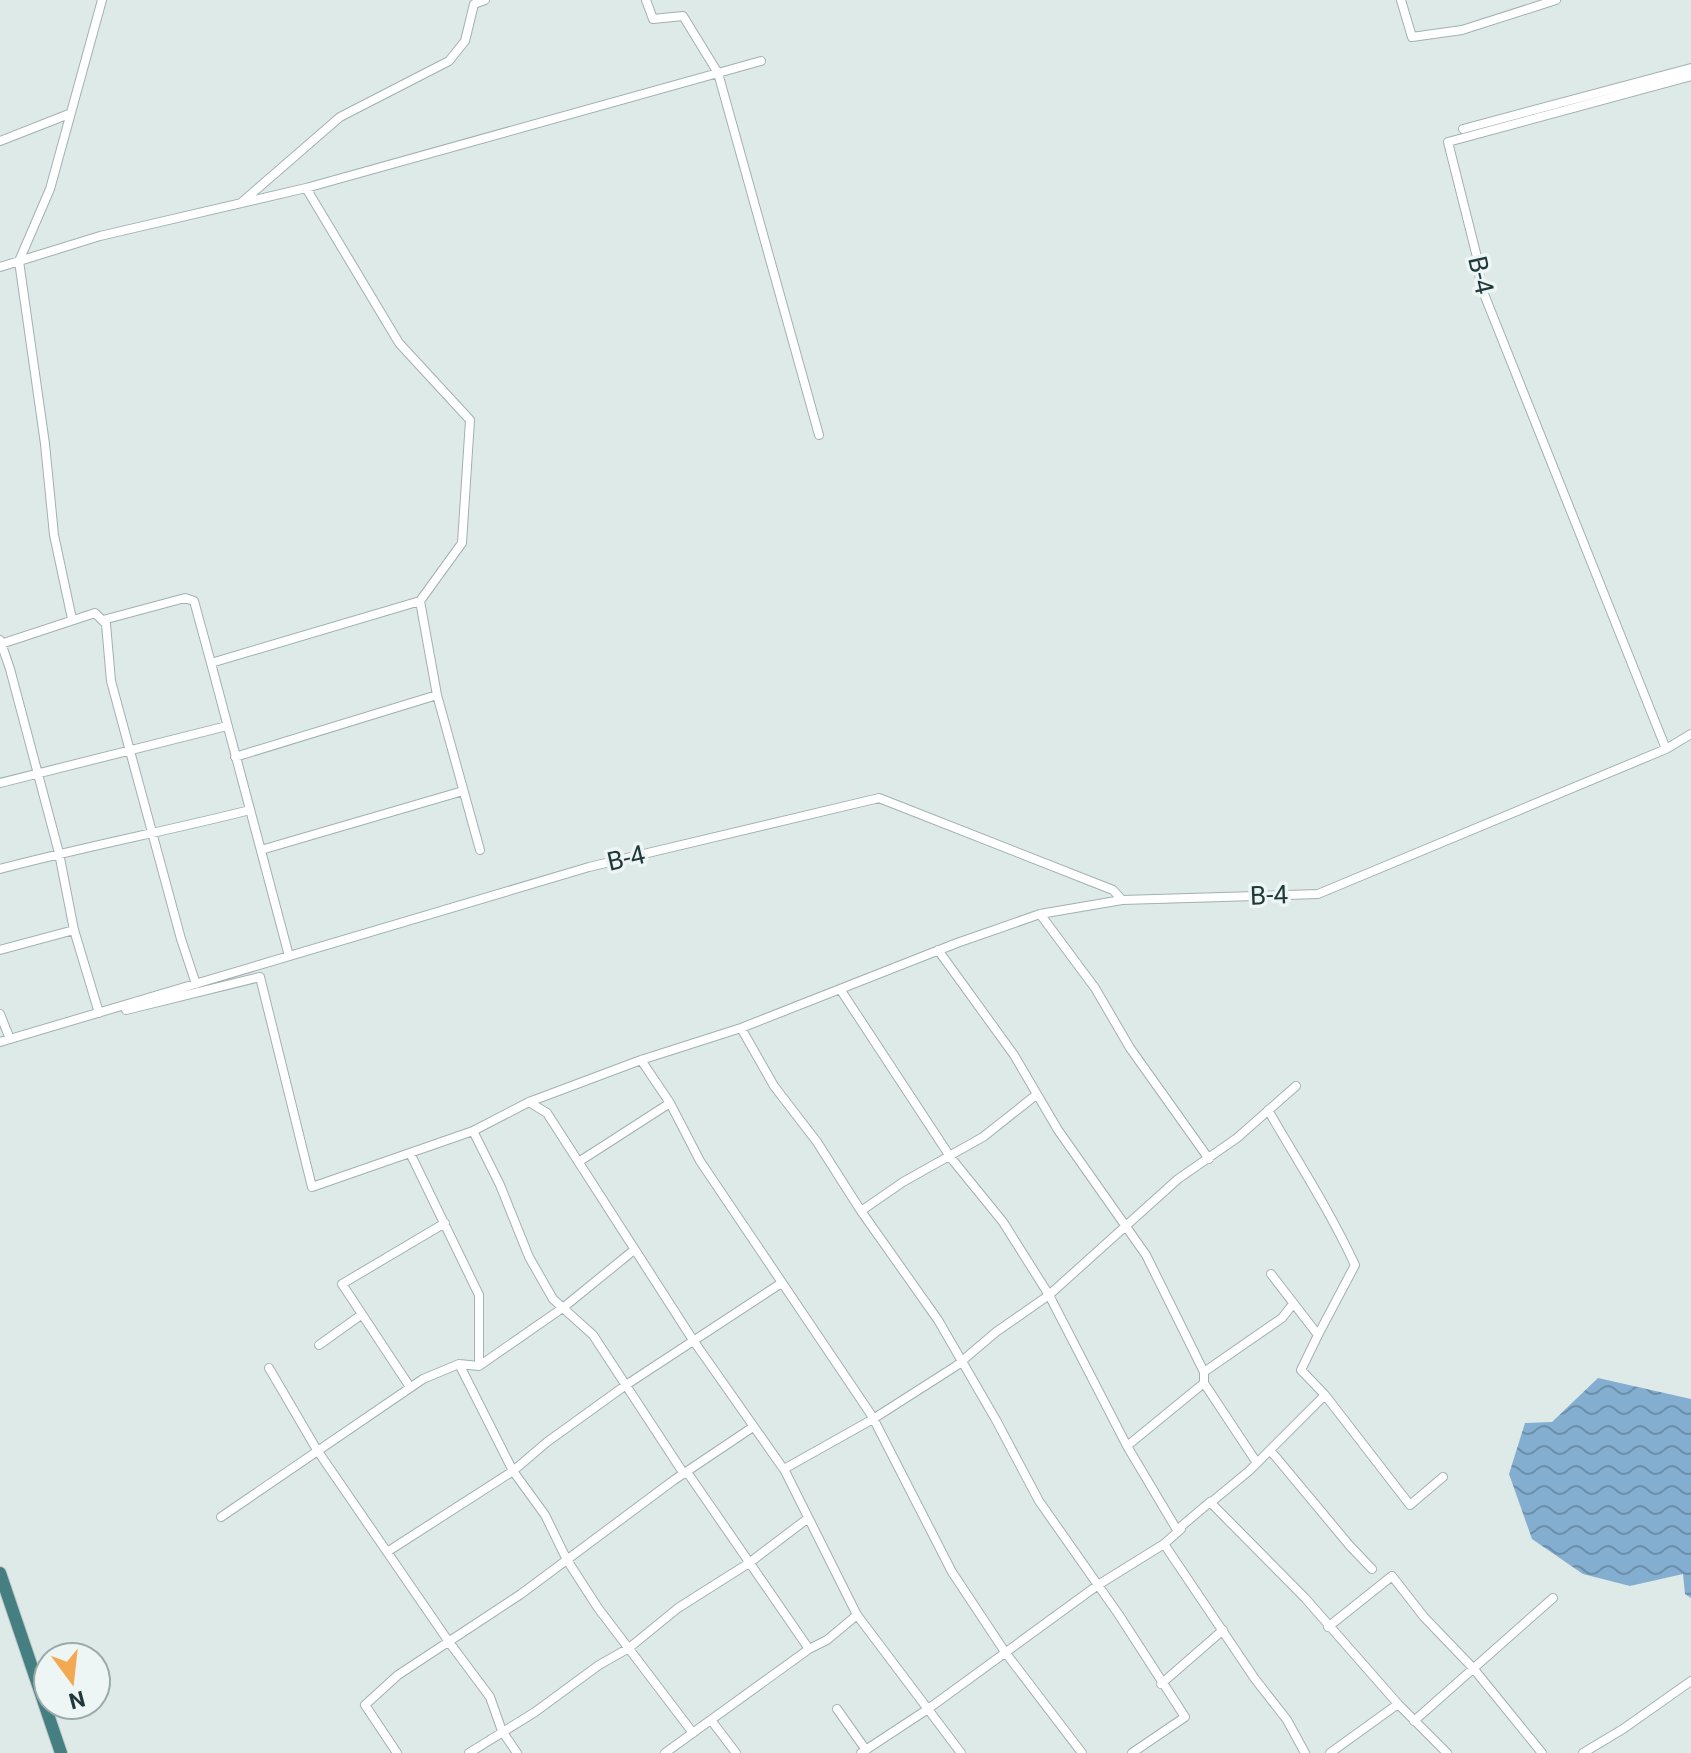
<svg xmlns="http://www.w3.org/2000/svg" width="1691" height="1753" font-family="Roboto,sans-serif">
	<defs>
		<pattern id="water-waves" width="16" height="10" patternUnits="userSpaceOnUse" patternTransform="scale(2)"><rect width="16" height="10" fill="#84aed0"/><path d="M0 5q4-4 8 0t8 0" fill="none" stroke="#6b8faa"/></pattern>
	</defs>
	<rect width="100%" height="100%" fill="#deeae8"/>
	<path fill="url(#water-waves)" d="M 1598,1378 L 1691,1399 L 1691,1598 L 1685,1594 L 1683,1574 L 1630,1586 L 1583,1574 L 1532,1539 L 1509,1474 L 1525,1423 L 1552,1422 Z"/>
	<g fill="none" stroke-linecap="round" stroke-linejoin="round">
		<g stroke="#a1b1b0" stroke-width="10">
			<path id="minor" d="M 646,0 L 653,19 L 683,16 L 718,73 L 819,435
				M 1401,0 L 1412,37 L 1462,30 L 1556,0
				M 1463,129 L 1691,68
				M 0,141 L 69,114
				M 242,202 L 340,117 L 449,61 L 465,41 L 474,4 L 485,0
				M 0,267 L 100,236 L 306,188 L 761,61
				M 420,601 L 437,695 L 480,850
				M 72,619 L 54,535 L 45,444 L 19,261 L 50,189 L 102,0
				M 103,620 L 185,598 L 194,601 L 211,663
				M 0,640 L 10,669 L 59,853 L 74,930 L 99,1013
				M 1,644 L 95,613 L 106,624 L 111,681 L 181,939 L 196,984
				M 1666,749 L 1691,734
				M 235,757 L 437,695
				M 0,783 L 227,726
				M 261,850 L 463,791
				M 0,869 C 83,847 167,831 250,810
				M 1040,914 L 1095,988 L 1130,1048 L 1209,1159
				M 0,950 L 74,930
				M 938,950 L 1014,1055 L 1058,1130 L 1146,1255 L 1204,1372 L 1204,1383 L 1257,1463
				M 289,956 L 211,663 L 420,601 L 462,543 L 470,420 L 399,343 L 306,188
				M 840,989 L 951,1158 L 1003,1222 L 1049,1295 L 1127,1446 L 1177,1530 L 1210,1502 L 1305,1598 L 1398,1704 L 1447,1753
				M 126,1010 L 260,977 L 312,1187 L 473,1131 L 529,1102 L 641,1060 L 741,1028 L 957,943 L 1040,914 L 1122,900
				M 0,1014 L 10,1039
				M 741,1028 L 774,1086 L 817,1142 L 861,1211 L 938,1320 L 996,1420 L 1039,1501 L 1119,1615 L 1185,1717 L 1132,1753
				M 0,1042 L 589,867 L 879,798 L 1113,890 L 1122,900 L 1318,894 L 1666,749 L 1480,284 L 1479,265 L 1448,142 L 1691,76
				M 641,1060 L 670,1103 L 700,1161 L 872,1416 L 952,1572 L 1005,1652 L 1082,1753
				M 529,1102 L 547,1113 L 693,1340 L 785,1471 L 857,1615 L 961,1753
				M 1268,1110 C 1298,1162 1330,1211 1355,1265 L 1318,1335
				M 473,1131 L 500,1185 L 529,1257 L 553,1299 L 593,1335 L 684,1474
				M 410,1153 L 479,1295 L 479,1366
				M 580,1161 L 670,1103
				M 861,1211 L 903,1182 L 983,1137 L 1036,1095
				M 1271,1274 L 1318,1335 L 1301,1370 L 1325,1395 L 1410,1505 L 1443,1477
				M 319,1345 L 361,1315
				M 459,1364 L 513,1471 L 545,1515 L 567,1560 L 598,1608 L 693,1733
				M 269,1368 L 317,1450 L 449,1642 L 490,1697 L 502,1731 L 517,1753
				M 1204,1372 L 1282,1318 L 1293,1304
				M 410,1387 L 342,1284 L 445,1223
				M 1127,1446 L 1204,1383
				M 1270,1450 L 1350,1546 L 1372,1569
				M 784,1469 L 873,1419 L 956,1366 L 996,1332 L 1049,1295 L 1178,1179 L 1237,1138 L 1296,1086
				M 687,1472 L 809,1649
				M 1209,1504 L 1249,1471 L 1325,1395
				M 221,1517 L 423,1379 L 459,1364 L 479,1366 L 564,1307 L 634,1250
				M 1164,1544 L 1255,1679 L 1287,1720 L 1305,1753
				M 387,1552 L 513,1471 L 547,1442 L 626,1385 L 780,1284
				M 1328,1627 L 1392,1576 L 1424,1617 L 1473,1668 L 1542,1753
				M 1161,1684 L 1223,1630
				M 837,1709 L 866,1750
				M 711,1720 L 736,1753
				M 1414,1721 L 1553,1598
				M 397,1753 L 365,1705 L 398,1675 L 521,1594 L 674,1480 L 753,1427
				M 469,1753 L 535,1712 L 599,1665 L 629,1648 L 678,1608 L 749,1563 L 807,1519
				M 665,1753 L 809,1649 L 827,1640 L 857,1615
				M 861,1753 L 928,1709 L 1098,1585 L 1164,1544 L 1181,1529
				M 1330,1753 L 1398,1704
				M 1583,1753 L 1623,1729 L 1691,1681"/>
		</g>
		<g stroke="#c0c7c8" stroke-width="14">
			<path id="trunk" d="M 0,1573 L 61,1753"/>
		</g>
		<use href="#minor" stroke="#fff" stroke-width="8"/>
		<use href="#trunk" stroke="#467f82" stroke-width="12"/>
	</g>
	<g text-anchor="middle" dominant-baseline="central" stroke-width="7" stroke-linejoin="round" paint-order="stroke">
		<g font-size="26" fill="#1f3839" stroke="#eef6f5">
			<text transform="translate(1481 275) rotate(77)">B-4</text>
			<text transform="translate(626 858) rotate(-13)">B-4</text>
			<text transform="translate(1269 895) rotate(-2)">B-4</text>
		</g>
	</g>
	<g transform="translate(72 1681) rotate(165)"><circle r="38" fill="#eef6f5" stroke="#9baaaa" stroke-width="2"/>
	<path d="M0-6L14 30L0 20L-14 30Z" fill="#f3a952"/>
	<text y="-12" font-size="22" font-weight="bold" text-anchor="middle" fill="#1f3839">N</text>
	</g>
</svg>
